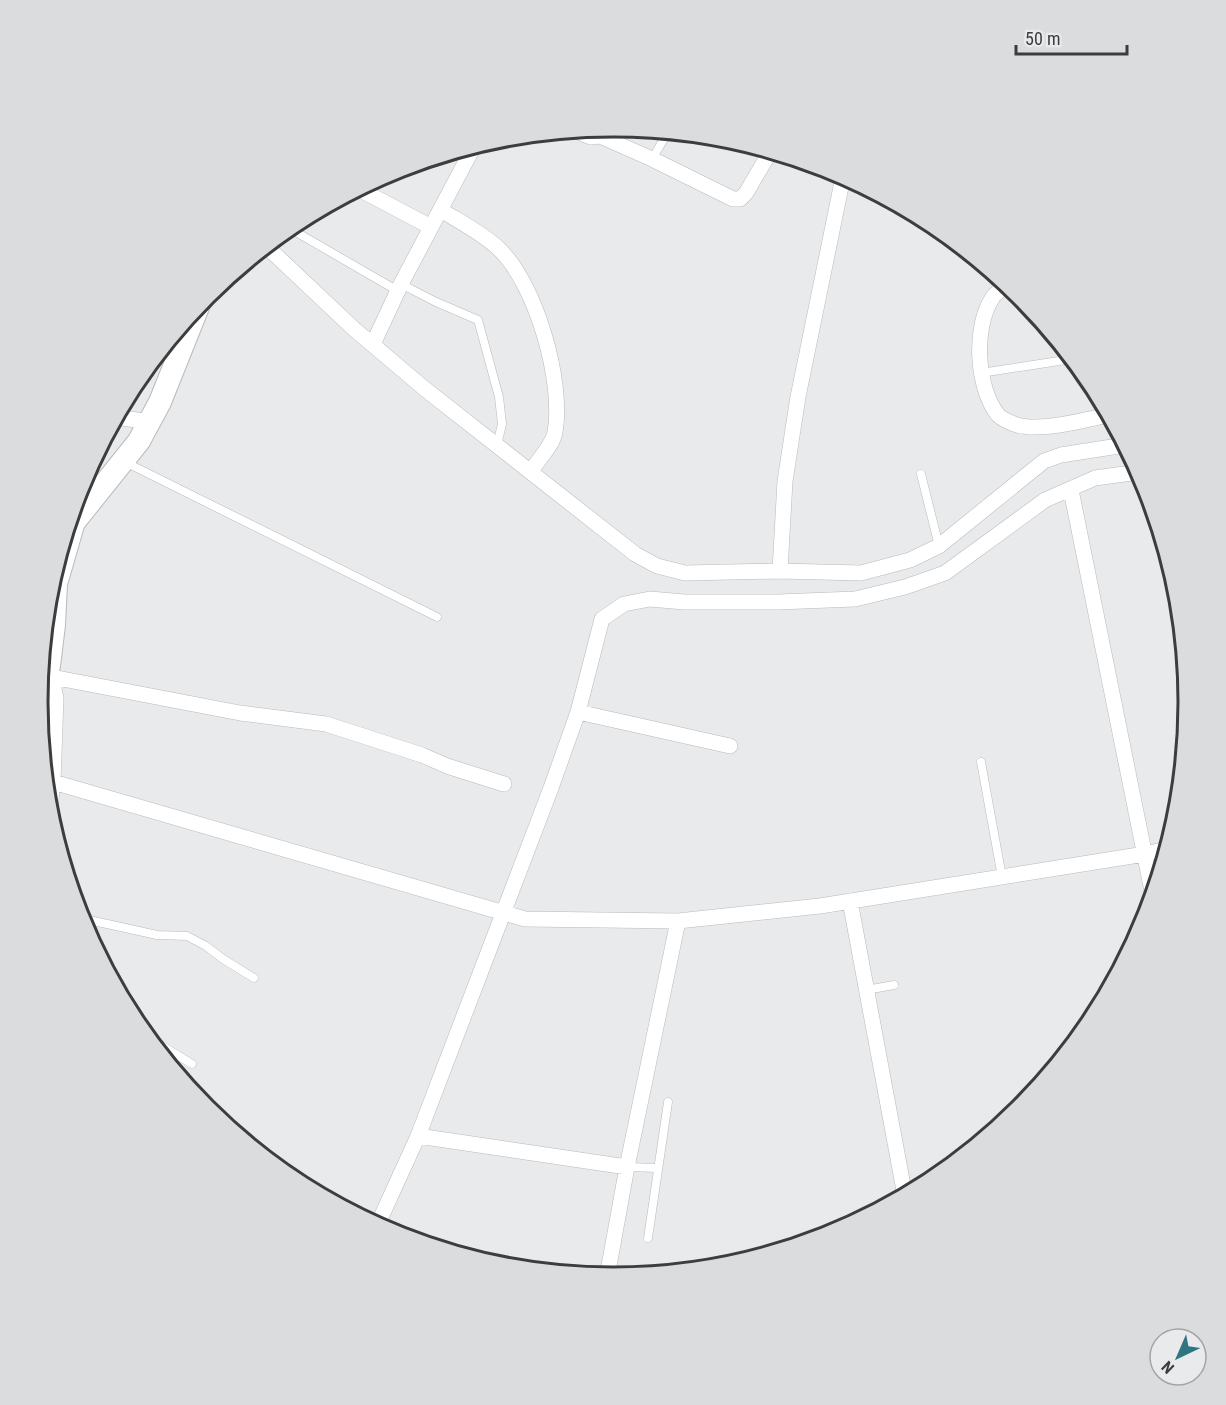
<svg xmlns="http://www.w3.org/2000/svg" width="1226" height="1405" font-family="'Roboto Condensed',sans-serif">
	<rect width="100%" height="100%" fill="#e9eaec"/>
	<g fill="none" stroke-linecap="round" stroke-linejoin="round">
		<g stroke="#b9babc" stroke-width="9">
			<path id="lane" d="M 652,159 L 668,132
				M 266,247 L 285,231 L 296,232 L 398,291
				M 401,284 L 436,302 L 478,320 L 499,397 L 502,424 L 497,445
				M 981,373 L 1072,359
				M 125,462 L 437,617
				M 921,474 L 939,546
				M 981,762 L 1002,877
				M 80,918 L 157,935 L 187,936 L 206,946 L 223,959 L 254,978
				M 866,990 L 894,985
				M 146,1036 L 192,1064
				M 627,1167 L 657,1168
				M 648,1238 L 668,1102"/>
		</g>
		<g stroke="#b9babc" stroke-width="16">
			<path id="street" d="M 576,131 L 591,137 L 600,136 L 652,159 L 733,199 L 740,199 L 746,193 L 770,152
				M 359,189 L 431,227
				M 441,210 C 460,222 482,233 498,248 C 536,283 564,382 555,432 C 553,445 538,460 531,471
				M 266,246 L 354,329 L 425,389 L 635,554 L 657,566 L 685,573 L 780,571 L 861,573 L 910,560 L 939,546 L 1044,461 L 1061,455 L 1125,445
				M 1007,285 C 1003,289 996,292 993,297 C 973,326 976,387 998,415 C 1002,419 1009,422 1014,424 C 1039,433 1083,420 1109,415
				M 373,344 L 401,284 L 474,146
				M 116,417 L 150,422
				M 1071,490 L 1153,896
				M 780,571 L 785,481 L 798,397 L 842,182 L 845,177
				M 52,677 L 240,713 L 326,724 L 422,755 L 447,766 L 504,784
				M 578,712 L 730,746
				M 53,782 L 525,919 L 678,921 L 820,906 L 1145,854 L 1167,849
				M 49,816 L 53,782 L 56,698 L 50,670
				M 850,901 L 905,1196
				M 418,1136 L 627,1167
				M 377,1226 L 418,1136 L 551,788 L 578,712 L 602,619 L 624,604 L 650,599 L 684,602 L 778,602 L 855,599 L 905,587 L 945,573 L 1045,500 L 1095,478 L 1139,472
				M 607,1277 L 627,1167 L 678,921"/>
		</g>
		<g stroke="#b9babc" stroke-width="24">
			<path id="primary" d="M 67,531 L 139,441 L 160,402 L 200,302
				M 42,662 L 49,666 L 54,625 L 56,584 L 73,525"/>
		</g>
		<use href="#lane" stroke="#fff" stroke-width="8"/>
		<use href="#street" stroke="#fff" stroke-width="15"/>
		<use href="#primary" stroke="#fff" stroke-width="22"/>
	</g>
	<path d="M0 0H1226V1405H0ZM48 702a565 565 0 1 1 1130 0a565 565 0 1 1-1130 0Z" fill="#dbdcde" fill-rule="evenodd"/>
	<path fill="none" stroke="#3c3d3e" stroke-width="3" d="M48 702a565 565 0 1 1 1130 0a565 565 0 1 1-1130 0Z"/>
	<g transform="translate(1178 1357) rotate(224)"><circle r="28" fill="#e9eaec" stroke="#a4a5a6" stroke-width="1.5"/>
	<path d="M0-4.5L10 22L0 15L-10 22Z" fill="#2f7582"/>
	<text y="-9" font-size="16" font-weight="bold" text-anchor="middle" fill="#3c3d3e">N</text>
	</g>
	<path d="M1016 45v9h111v-9" fill="none" stroke="#3c3d3e" stroke-width="3"/>
	<text x="1025" y="45" font-size="18" fill="#3c3d3e" stroke="#e9eaec" stroke-width="4.5" paint-order="stroke">50 m</text>
</svg>
